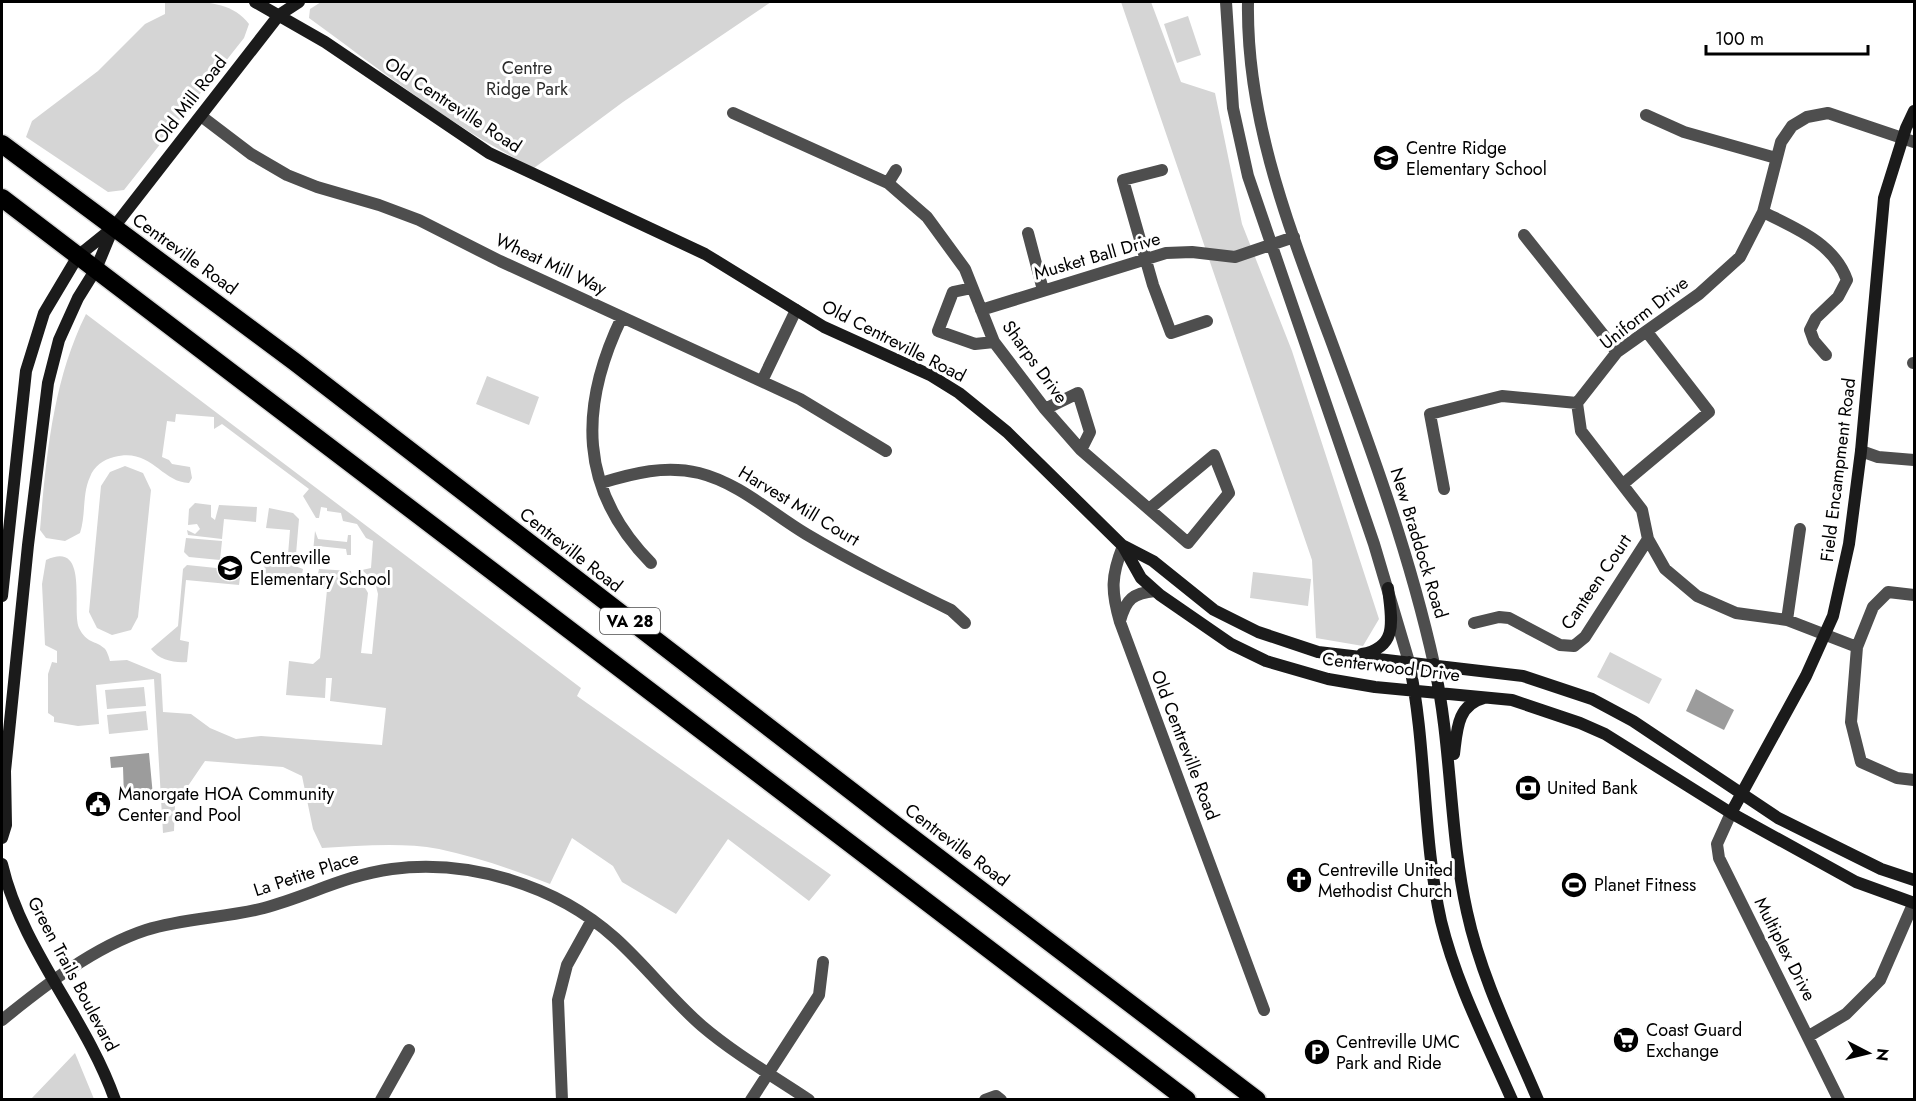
<svg xmlns="http://www.w3.org/2000/svg" width="1916" height="1101" font-family="Jost,sans-serif">
	<rect width="100%" height="100%" fill="#fff"/>
	<path fill="#d5d5d5" d="M 165,2 C 198,1 231,0 249,24 L 244,38 L 124,190 L 108,192 L 26,137 L 32,121 L 98,71 L 145,24 L 165,14 Z
		M 321,2 L 771,2 L 623,102 L 534,168 C 453,128 382,71 309,18 L 310,9 Z
		M 1121,2 L 1151,2 L 1181,82 L 1215,93 L 1242,224 L 1292,351 L 1379,619 L 1363,646 L 1316,638 L 1312,560 Z
		M 1188,16 L 1201,55 L 1177,63 L 1164,24 Z
		M 86,314 L 581,688 L 577,696 L 831,875 L 809,901 L 728,839 L 676,914 L 622,882 L 613,866 L 572,838 L 550,884 C 514,870 477,857 439,849 C 401,842 360,846 322,848 L 313,829 L 302,776 L 283,767 L 205,761 L 175,805 L 174,831 L 163,833 L 154,679 L 96,685 L 99,724 L 78,726 L 54,722 L 54,717 L 48,713 L 48,674 L 52,662 L 57,663 L 57,651 L 45,645 L 42,584 L 46,560 C 90,539 71,610 79,628 C 87,644 95,640 104,648 C 107,650 109,658 110,661 L 127,660 L 161,674 L 163,712 L 191,714 L 210,728 L 236,739 L 261,736 L 382,745 L 386,708 L 330,701 L 332,678 L 326,678 L 325,698 L 286,695 L 289,661 L 313,664 L 320,658 L 327,590 L 316,584 L 319,569 L 351,571 C 352,581 364,583 368,593 L 361,653 L 372,654 L 378,594 L 375,582 L 362,570 L 371,568 L 373,541 L 366,538 L 357,524 L 343,521 L 341,513 L 327,511 L 327,508 L 321,507 L 319,518 L 316,518 L 303,496 L 309,489 L 222,424 L 214,429 L 214,417 L 176,414 L 175,422 L 167,421 L 162,457 L 169,460 L 172,464 L 190,467 L 192,478 L 189,483 C 161,482 151,447 114,457 C 103,460 94,466 90,477 C 82,494 86,515 80,533 L 65,541 L 46,538 L 40,530 C 46,457 53,380 86,314 Z
		M 487,376 L 539,397 L 529,425 L 476,404 Z
		M 125,466 L 143,473 L 151,490 L 138,617 L 131,630 L 112,635 L 97,628 L 89,612 L 101,486 L 110,472 Z
		M 195,503 L 211,505 L 211,517 L 215,520 L 219,505 L 257,507 L 256,522 L 224,519 L 222,539 L 188,535 L 187,530 L 195,534 L 200,529 L 197,524 L 188,525 L 189,509 Z
		M 269,508 L 293,513 L 299,519 L 295,566 L 303,569 L 300,585 L 263,581 L 264,565 L 287,567 L 290,530 L 266,528 Z
		M 315,531 L 318,539 L 347,542 L 348,535 L 351,535 L 351,555 L 347,555 L 346,549 L 318,546 L 316,553 L 313,552 Z
		M 186,538 L 222,541 L 220,560 L 189,557 L 184,552 Z
		M 187,565 L 226,569 L 240,577 L 239,585 L 186,580 L 180,640 L 189,642 L 187,662 C 174,663 159,660 151,649 L 178,626 L 183,569 Z
		M 1253,572 L 1311,579 L 1308,606 L 1250,598 Z
		M 1610,652 L 1662,679 L 1649,704 L 1597,677 Z
		M 144,687 L 146,706 L 107,709 L 105,690 Z
		M 146,711 L 148,730 L 109,734 L 107,715 Z
		M 75,1053 L 94,1099 L 31,1099 Z"/>
	<path fill="#9c9c9c" d="M 1696,689 L 1734,710 L 1724,730 L 1686,711 Z
		M 149,753 L 153,796 L 124,798 L 123,767 L 111,768 L 110,757 Z"/>
	<g fill="none" stroke-linecap="round" stroke-linejoin="round">
		<g stroke="#dbdbdb" stroke-width="21">
			<path id="highway" d="M 2,144 L 295,362 L 898,827 L 1257,1100
				M 2,198 L 1187,1100"/>
		</g>
		<path stroke="#4e4e4e" stroke-width="12" d="M 1226,2 L 1233,108 L 1248,176 L 1374,544 L 1409,662
			M 1248,2 C 1246,119 1289,227 1329,335 C 1369,443 1409,551 1434,664
			M 733,113 L 888,183 L 927,217 L 965,269 L 994,342 L 1045,409 L 1081,450 L 1188,543 L 1229,493 L 1214,455 L 1149,509
			M 1646,115 L 1684,132 L 1776,158
			M 201,116 L 251,154 L 287,175 L 317,187 L 379,205 L 419,220 L 500,261 L 800,399 L 886,451
			M 1162,170 L 1123,180 L 1153,285 L 1171,333 L 1207,321
			M 888,183 L 896,170
			M 1763,212 C 1795,228 1834,243 1847,280 L 1838,297 L 1816,318 L 1810,330 L 1814,341 L 1826,355
			M 1028,233 L 1043,290
			M 1524,235 L 1617,352
			M 972,288 L 953,292 L 938,331 L 975,344 L 994,342
			M 981,310 L 1166,253 L 1192,252 L 1235,257 L 1294,237
			M 622,317 C 579,406 578,489 651,563
			M 1913,363 L 1914,363
			M 762,381 L 796,310
			M 1045,409 L 1078,393 L 1090,432 L 1081,450
			M 1861,451 L 1878,457 L 1914,460
			M 601,483 C 634,473 665,465 699,473 C 739,483 771,513 806,534 C 853,562 902,586 951,610 L 965,623
			M 1623,484 L 1709,412 L 1647,332
			M 1444,489 L 1430,414 L 1502,396 L 1577,403
			M 1123,546 C 1111,576 1111,591 1120,622 L 1264,1010
			M 1914,595 L 1888,592 L 1873,607 L 1857,647 L 1851,722 L 1861,762 L 1897,778 L 1914,780
			M 1787,620 L 1800,529
			M 1120,621 C 1126,599 1133,593 1155,591
			M 1474,623 L 1499,617 L 1509,618 L 1560,645 L 1574,646 L 1585,637 L 1648,539
			M 1857,647 L 1787,620 L 1736,613 L 1697,596 L 1665,569 L 1648,539 L 1642,510 L 1581,431 L 1577,403 L 1617,352 L 1699,294 L 1740,257 L 1763,212 L 1781,142 L 1792,126 L 1807,117 L 1828,113 L 1914,142
			M 1731,813 L 1717,844 L 1719,858 L 1839,1100
			M 2,1020 C 44,986 94,947 146,930 C 184,918 225,918 264,908 C 308,896 346,875 392,869 C 469,859 556,885 615,938 C 646,966 671,999 702,1026 C 735,1054 773,1076 809,1100
			M 1809,1036 L 1846,1014 L 1880,980 L 1914,902
			M 381,1100 L 409,1050
			M 562,1100 L 558,1000 L 567,965 L 592,920
			M 751,1100 L 819,995 L 823,962
			M 985,1100 L 996,1096 L 1001,1100"/>
		<path stroke="#1b1b1b" stroke-width="12" d="M 255,2 L 325,42 L 489,153 L 705,254 L 824,327 L 930,375 L 959,393 L 1007,432 L 1123,546 L 1141,578 L 1160,595 L 1231,644 L 1266,661 L 1328,679 L 1375,687 L 1512,700 L 1580,723 L 1605,734 L 1731,813 L 1856,882 L 1914,903
			M 1124,546 L 1153,561 L 1214,610 L 1258,632 L 1318,652 L 1523,676 L 1592,699 L 1633,721 L 1778,818 L 1881,869 L 1914,880
			M 2,596 L 26,371 L 44,313 L 78,256 L 114,227 L 279,15 L 299,2
			M 1362,654 C 1400,647 1391,617 1388,588
			M 1409,662 C 1427,747 1422,836 1441,921 C 1456,983 1486,1041 1512,1100
			M 1434,664 C 1452,746 1449,831 1467,912 C 1481,977 1512,1039 1538,1100
			M 1454,754 C 1457,730 1457,705 1484,698
			M 1731,813 L 1806,676 L 1833,616 L 1849,544 L 1861,451 L 1884,198 L 1906,128 L 1914,111
			M 2,838 L 6,825 L 5,771 L 28,545 L 48,383 L 59,340 L 78,298 L 96,269 L 113,228
			M 2,864 C 22,950 86,1017 115,1100"/>
		<use href="#highway" stroke="#000" stroke-width="18"/>
	</g>
	<defs>
		<g id="school-disc" transform="scale(1.35)"><circle r="9.5" fill="#000" stroke="#fff"/><path d="M0-5L7-2L0 1L-7-2ZM-4 1L0 2.5L4 1V4Q0 6-4 4Z" fill="#fff"/></g>
		<g id="bank-disc" transform="scale(1.35)"><circle r="9.5" fill="#000" stroke="#fff"/><path d="M-6-4H6V4H-6ZM0-2.3a2.3 2.3 0 1 0 0 4.6a2.3 2.3 0 1 0 0-4.6Z" fill="#fff"/></g>
		<g id="civic-disc" transform="scale(1.35)"><circle r="9.5" fill="#000" stroke="#fff"/><path d="M-.6-6.5H3V-4.5H.6V-3L4-1V1h2V6H-6V1h2V-1L-.6-3ZM-1.2 2.5V6h2.4V2.5Z" fill="#fff"/></g>
		<g id="church-disc" transform="scale(1.35)"><circle r="9.5" fill="#000" stroke="#fff"/><path d="M-1.2-6h2.4v3.5h3.3v2.4h-3.3V6h-2.4V-.1h-3.3v-2.4h3.3Z" fill="#fff"/></g>
		<g id="stadium-disc" transform="scale(1.35)"><circle r="9.5" fill="#000" stroke="#fff"/><path d="M0-5a6.5 5 0 1 0 0 10a6.5 5 0 1 0 0-10ZM-3.5-1.8h7v3.6h-7Z" fill="#fff"/></g>
		<g id="supermarket-disc" transform="scale(1.35)"><circle r="9.5" fill="#000" stroke="#fff"/><path d="M-6-5.5h2.5l.6 2H6L4.5 2H-2.5L-4.4-4H-6ZM-1.5 3.2a1.3 1.3 0 1 0 .1 0ZM3 3.2a1.3 1.3 0 1 0 .1 0Z" fill="#fff"/></g>
		<g id="parking-disc" transform="scale(1.35)"><circle r="9.5" fill="#000" stroke="#fff"/><path d="M-3.5-5.5H1a3.5 3.5 0 0 1 0 7H-1V5.5H-3.5ZM-1-3.4V-.6H.8a1.4 1.4 0 0 0 0-2.8Z" fill="#fff"/></g>
	</defs>
	<g fill-rule="evenodd">
		<use href="#school-disc" x="1386" y="158"/>
		<use href="#school-disc" x="230" y="568"/>
		<use href="#bank-disc" x="1528" y="788"/>
		<use href="#civic-disc" x="98" y="804"/>
		<use href="#church-disc" x="1299" y="880"/>
		<use href="#stadium-disc" x="1574" y="885"/>
		<use href="#supermarket-disc" x="1626" y="1040"/>
		<use href="#parking-disc" x="1317" y="1052"/>
	</g>
	<g text-anchor="middle" dominant-baseline="central" stroke-width="6" stroke-linejoin="round" paint-order="stroke">
		<rect fill="#fff" stroke="#4c4c4c" stroke-width="1.5" x="600" y="608" width="60" height="26" rx="4.5"/>
		<g font-size="16" font-weight="bold" fill="#000">
			<text x="630" y="621">VA 28</text>
		</g>
		<g font-size="18" fill="#2c2c2c" stroke="#fff">
			<text x="527" y="68">Centre<tspan x="527" dy="21">Ridge Park</tspan></text>
		</g>
		<g font-size="18" fill="#000" stroke="#fff">
			<text transform="translate(190 100) rotate(-52)">Old Mill Road</text>
			<text transform="translate(453 105) rotate(33)">Old Centreville Road</text>
			<text transform="translate(185 254) rotate(36)">Centreville Road</text>
			<text transform="translate(1097 256) rotate(-16)">Musket Ball Drive</text>
			<text transform="translate(551 264) rotate(25)">Wheat Mill Way</text>
			<text transform="translate(1644 313) rotate(-38)">Uniform Drive</text>
			<text transform="translate(894 341) rotate(27)">Old Centreville Road</text>
			<text transform="translate(1035 362) rotate(54)">Sharps Drive</text>
			<text transform="translate(1838 470) rotate(-83)">Field Encampment Road</text>
			<text transform="translate(799 506) rotate(31)">Harvest Mill Court</text>
			<text transform="translate(1419 543) rotate(73)">New Braddock Road</text>
			<text transform="translate(571 550) rotate(38)">Centreville Road</text>
			<text transform="translate(1596 582) rotate(-56)">Canteen Court</text>
			<text transform="translate(1391 667) rotate(7)">Centerwood Drive</text>
			<text transform="translate(1185 745) rotate(69)">Old Centreville Road</text>
			<text transform="translate(957 845) rotate(37)">Centreville Road</text>
			<text transform="translate(306 874) rotate(-18)">La Petite Place</text>
			<text transform="translate(1785 949) rotate(63)">Multiplex Drive</text>
			<text transform="translate(73 974) rotate(62)">Green Trails Boulevard</text>
		</g>
		<g font-size="18" fill="#000" stroke="#fff" text-anchor="start">
			<text x="1406" y="148">Centre Ridge<tspan x="1406" dy="21">Elementary School</tspan></text>
			<text x="250" y="558">Centreville<tspan x="250" dy="21">Elementary School</tspan></text>
			<text x="1547" y="788">United Bank</text>
			<text x="118" y="794">Manorgate HOA Community<tspan x="118" dy="21">Center and Pool</tspan></text>
			<text x="1318" y="870">Centreville United<tspan x="1318" dy="21">Methodist Church</tspan></text>
			<text x="1594" y="885">Planet Fitness</text>
			<text x="1646" y="1030">Coast Guard<tspan x="1646" dy="21">Exchange</tspan></text>
			<text x="1336" y="1042">Centreville UMC<tspan x="1336" dy="21">Park and Ride</tspan></text>
		</g>
	</g>
	<rect width="1916" height="1101" fill="none" stroke="#000000" stroke-width="6"/>
	<g transform="translate(1868 1053) rotate(97)" stroke="#ffffff" stroke-width="4.5" paint-order="stroke">
	<path d="M0-4.5L10 22L0 15L-10 22Z" fill="#000000"/>
	<text y="-9" font-size="16" font-weight="bold" text-anchor="middle" fill="#000000">N</text>
	</g>
	<path d="M1706 45v9h162v-9" fill="none" stroke="#000000" stroke-width="3"/>
	<text x="1715" y="45" font-size="18" fill="#000000" stroke="#ffffff" stroke-width="4.5" paint-order="stroke">100 m</text>
</svg>
